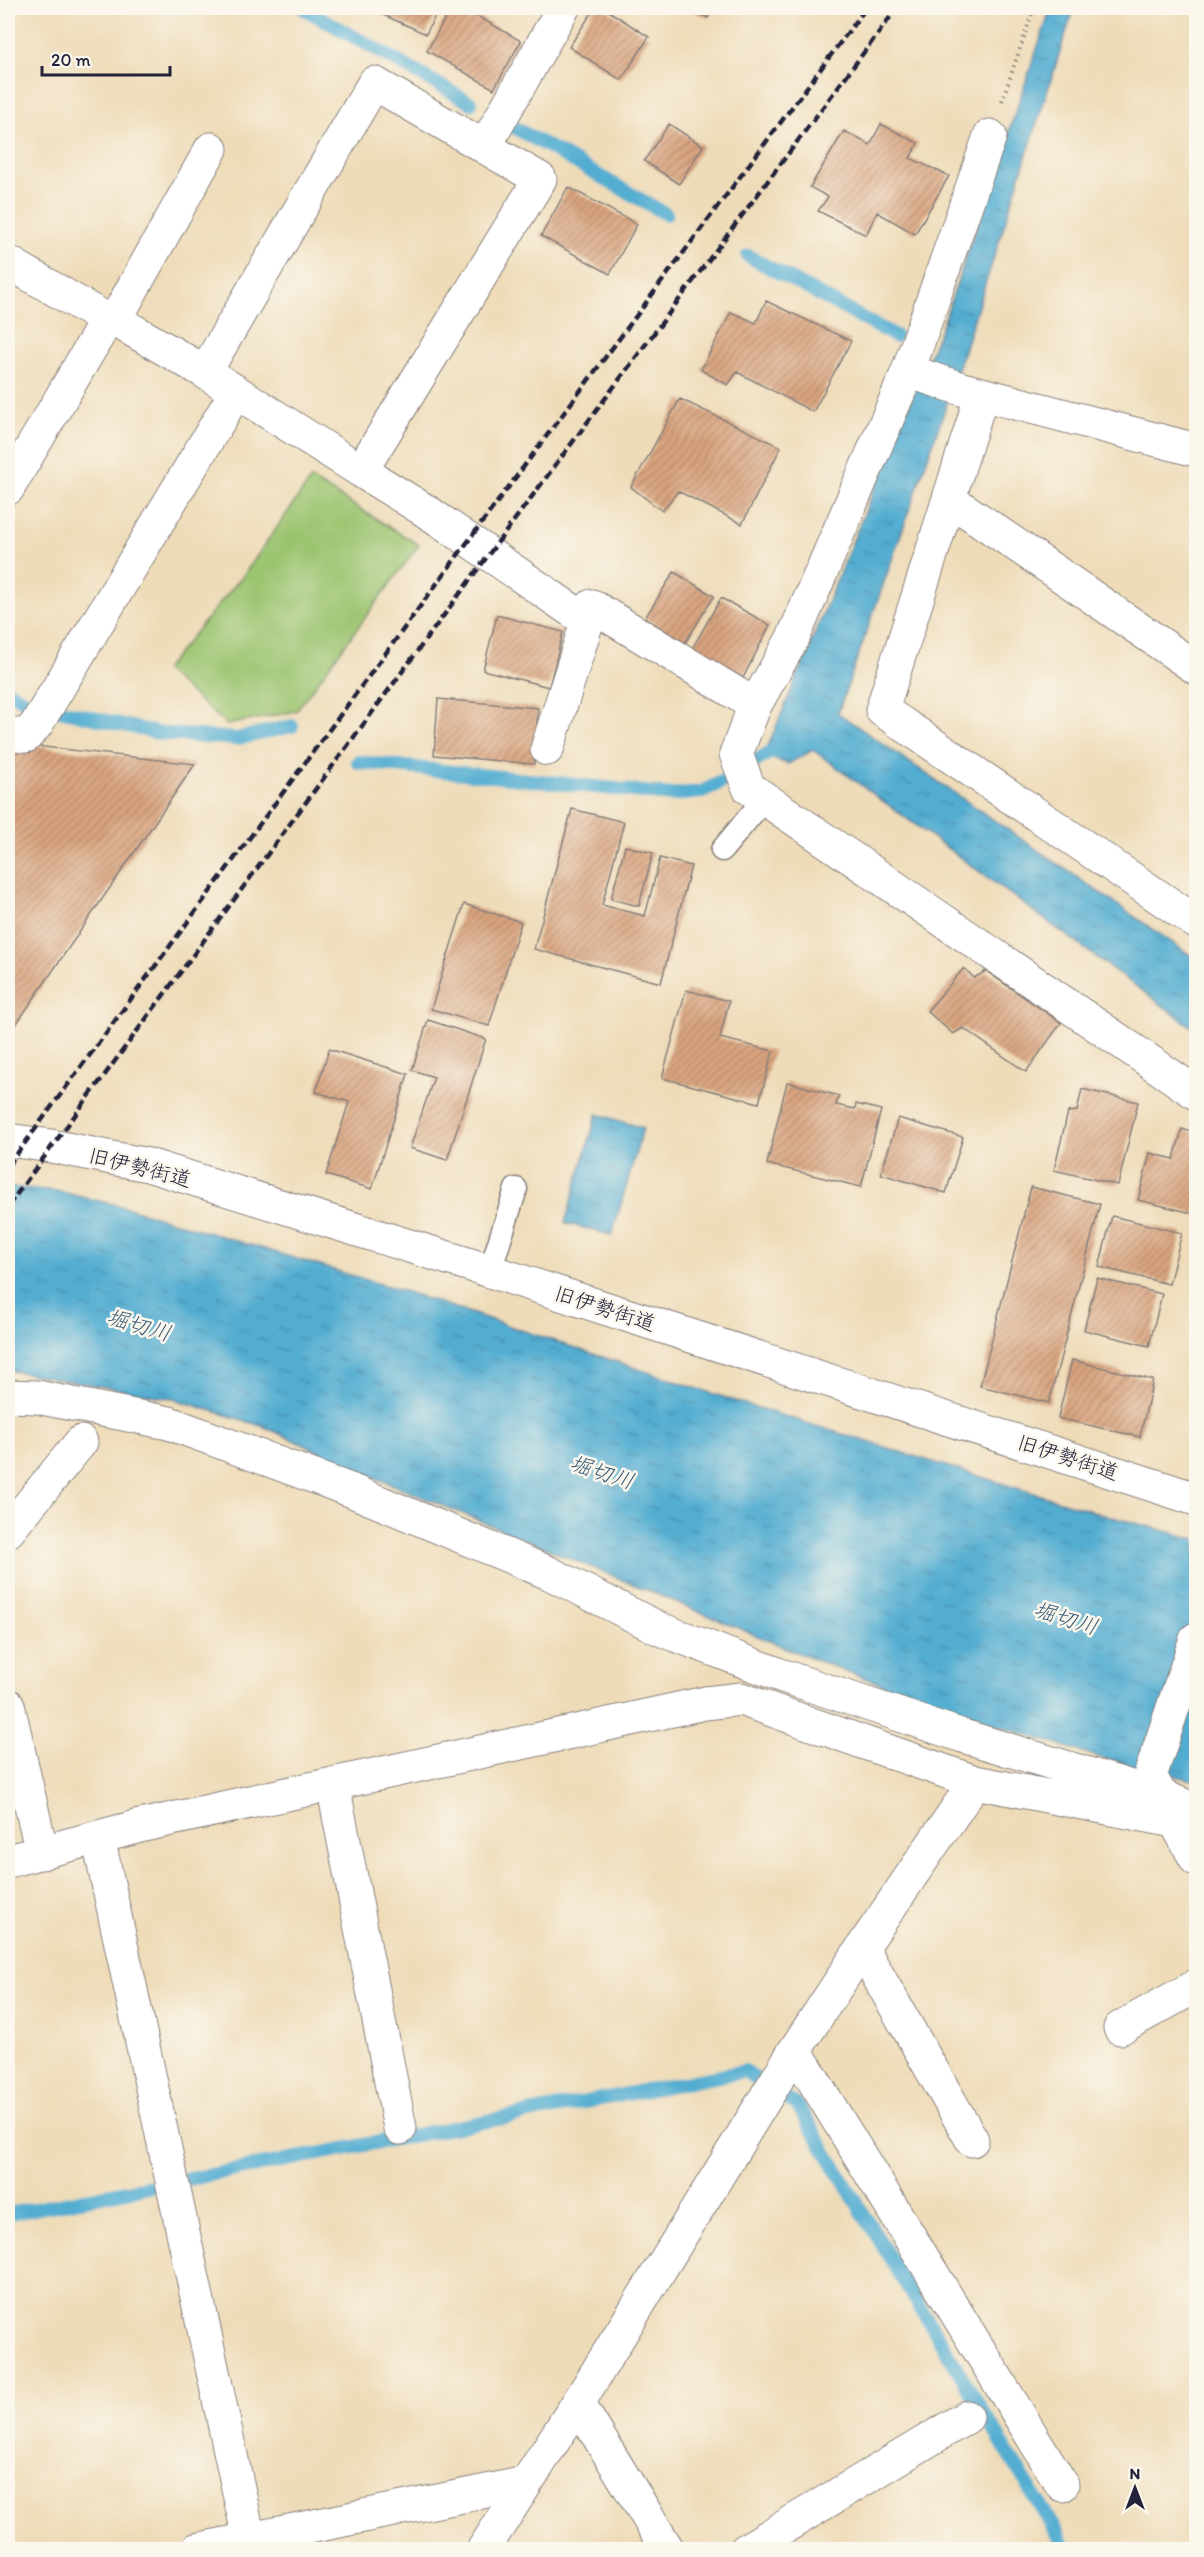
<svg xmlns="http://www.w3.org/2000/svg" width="1204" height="2557" font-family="Itim,'Klee One',sans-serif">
	<defs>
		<pattern id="water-ripples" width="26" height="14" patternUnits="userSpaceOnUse" patternTransform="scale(1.5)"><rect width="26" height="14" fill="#53add1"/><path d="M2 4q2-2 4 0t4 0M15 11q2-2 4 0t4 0" fill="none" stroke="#448cab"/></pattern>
		<pattern id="building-hatch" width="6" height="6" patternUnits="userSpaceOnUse" patternTransform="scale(1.5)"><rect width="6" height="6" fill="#d9a47f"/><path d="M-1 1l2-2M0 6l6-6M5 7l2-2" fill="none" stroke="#b08569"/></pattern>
	</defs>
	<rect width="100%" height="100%" fill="#fbf7ec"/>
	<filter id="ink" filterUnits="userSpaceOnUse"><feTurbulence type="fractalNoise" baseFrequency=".0167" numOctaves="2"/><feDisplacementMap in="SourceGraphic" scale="12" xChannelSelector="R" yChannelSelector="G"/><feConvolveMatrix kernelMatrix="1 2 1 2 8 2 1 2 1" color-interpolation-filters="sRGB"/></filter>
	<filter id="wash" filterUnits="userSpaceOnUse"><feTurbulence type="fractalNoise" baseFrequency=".008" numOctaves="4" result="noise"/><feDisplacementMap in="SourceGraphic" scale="24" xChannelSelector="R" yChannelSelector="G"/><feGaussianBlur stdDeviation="1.35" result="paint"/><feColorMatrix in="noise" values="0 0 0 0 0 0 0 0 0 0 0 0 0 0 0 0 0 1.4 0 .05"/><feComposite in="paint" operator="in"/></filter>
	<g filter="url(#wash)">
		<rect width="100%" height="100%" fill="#eedcb9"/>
		<path fill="#9bc470" stroke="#5e7356" stroke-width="1.5" d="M 311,479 L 419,545 L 296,711 L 227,725 L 164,670 L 245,573 Z"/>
		<path fill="url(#water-ripples)" stroke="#3a6886" stroke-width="1.5" d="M 1051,8 L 1074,8 L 946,406 L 838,713 L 1196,959 L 1196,1030 L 813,750 L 788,764 L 764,756 L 945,318 Z
			M 597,1114 L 643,1128 L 612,1235 L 565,1223 Z
			M 8,1187 L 57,1191 L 125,1207 L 413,1294 L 735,1401 L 1108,1516 L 1196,1539 L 1196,1781 L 1108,1760 L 982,1721 L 813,1659 L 367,1474 L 265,1427 L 174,1399 L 8,1370 Z"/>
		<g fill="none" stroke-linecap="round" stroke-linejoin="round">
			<path stroke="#53add1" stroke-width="14" d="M 303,8 L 471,103
				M 505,122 L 666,214
				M 748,256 L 895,336
				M 8,691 L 26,702 L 157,733 L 237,739 L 292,726
				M 358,762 L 671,795 L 702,792 L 729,778 L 780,746
				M 8,2214 L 745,2071 L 798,2106 L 1067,2550"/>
		</g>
		<g id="blocks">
			<path fill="url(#building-hatch)" d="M 368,8 L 439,8 L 426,34 Z
				M 451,8 L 463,8 L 521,41 L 494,89 L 427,51 Z
				M 595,8 L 604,8 L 649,37 L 621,80 L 569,47 Z
				M 685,8 L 713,8 L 708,18 Z
				M 669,124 L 703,146 L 679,184 L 644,161 Z
				M 881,124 L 918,143 L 910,158 L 949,176 L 915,234 L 877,212 L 866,235 L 818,211 L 828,197 L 810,187 L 844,131 L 870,145 Z
				M 568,187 L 637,224 L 610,274 L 541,236 Z
				M 766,301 L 851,341 L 813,412 L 737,372 L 728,385 L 701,370 L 731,312 L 756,323 Z
				M 680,399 L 781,447 L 742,524 L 678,491 L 662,511 L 631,487 Z
				M 674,572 L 714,596 L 685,643 L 645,618 Z
				M 721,598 L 770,625 L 743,678 L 692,649 Z
				M 497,615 L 563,632 L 549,687 L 483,670 Z
				M 438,699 L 538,708 L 534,764 L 434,755 Z
				M 8,743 L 195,764 L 8,1036 Z
				M 572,809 L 624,822 L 602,905 L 645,916 L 660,858 L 691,866 L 661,983 L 534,949 Z
				M 625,846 L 653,853 L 639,906 L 611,899 Z
				M 464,904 L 521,922 L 489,1026 L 431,1009 Z
				M 964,968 L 974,978 L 986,971 L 1061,1023 L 1026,1072 L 963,1028 L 953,1034 L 927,1011 Z
				M 686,990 L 729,1001 L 720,1038 L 773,1051 L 759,1103 L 662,1078 Z
				M 428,1020 L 486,1039 L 447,1160 L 410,1148 L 434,1077 L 412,1070 Z
				M 329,1049 L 408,1074 L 372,1189 L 326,1175 L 349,1102 L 316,1092 Z
				M 787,1082 L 839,1096 L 836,1105 L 855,1109 L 856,1104 L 881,1110 L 861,1187 L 767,1164 Z
				M 1082,1089 L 1138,1102 L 1118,1185 L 1054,1170 L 1068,1112 L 1077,1111 Z
				M 898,1118 L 963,1137 L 946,1193 L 881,1174 Z
				M 1182,1129 L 1196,1133 L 1196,1214 L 1138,1200 L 1150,1153 L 1174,1159 Z
				M 1031,1187 L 1100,1204 L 1049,1403 L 980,1386 Z
				M 1112,1216 L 1182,1233 L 1169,1284 L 1099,1267 Z
				M 1097,1278 L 1162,1294 L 1149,1346 L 1084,1330 Z
				M 1072,1360 L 1153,1380 L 1140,1437 L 1058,1418 Z"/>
		</g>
	</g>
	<g filter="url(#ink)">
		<use href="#blocks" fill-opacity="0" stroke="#887f7a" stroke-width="1.5"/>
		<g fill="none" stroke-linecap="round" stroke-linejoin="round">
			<g stroke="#887f7a" stroke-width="25">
				<path id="service" d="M 722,850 L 765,798
					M 490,1271 L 516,1189"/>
			</g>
			<g stroke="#887f7a" stroke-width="35">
				<path id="pedestrian" d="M 429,513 L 587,621"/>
			</g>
			<g stroke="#887f7a" stroke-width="35">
				<path id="minor" d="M 990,136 L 908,371 L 793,638 L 755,705 L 736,754 L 749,788 L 1196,1093
					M 485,146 L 563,8
					M 8,262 L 107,320 L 115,320 L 205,372 L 361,471 L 540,179 L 374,83 L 205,372
					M 115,320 L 211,149
					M 908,371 L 962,389 L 1196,450
					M 982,394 L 882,710 L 1196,922
					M 361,471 L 429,513
					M 8,488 L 107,320
					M 949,499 L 1196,668
					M 8,734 L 26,736 L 36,725 L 236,392
					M 547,749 L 592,606 L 755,705
					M 8,1140 L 51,1146 L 148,1165 L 490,1271 L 1196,1499
					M 8,1396 L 37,1397 L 169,1423 L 350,1490 L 549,1573 L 660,1629 L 783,1676 L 963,1736 L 1161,1796 L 1196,1810
					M 8,1531 L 81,1442
					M 1196,1639 L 1150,1776 L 1196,1859
					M 8,1705 L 42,1853
					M 333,1785 L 400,2128
					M 98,1837 L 249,2539
					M 8,1861 L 140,1826 L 705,1703 L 741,1699 L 975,1782 L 1174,1821
					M 862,1948 L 972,2140
					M 1120,2028 L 1196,1986
					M 795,2050 L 1062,2485
					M 578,2403 L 668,2550
					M 196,2550 L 526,2483
					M 483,2550 L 578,2403 L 795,2050 L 862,1948 L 975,1782
					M 746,2550 L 967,2417"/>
			</g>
			<path stroke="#887f7a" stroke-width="4" stroke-dasharray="1.5 4.5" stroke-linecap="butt" d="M 1002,101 L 1034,8"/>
			<use href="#service" stroke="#fff" stroke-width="22"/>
			<use href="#pedestrian" stroke="#fff" stroke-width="33"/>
			<use href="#minor" stroke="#fff" stroke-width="33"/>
			<path stroke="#22223b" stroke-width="4.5" stroke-dasharray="9 4.5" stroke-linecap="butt" d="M 8,1166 L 469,540 L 866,8
				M 8,1206 L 489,554 L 897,8"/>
		</g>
	</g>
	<g text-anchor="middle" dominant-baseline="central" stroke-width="5" stroke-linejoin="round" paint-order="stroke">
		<g font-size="21" fill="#22223b" stroke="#fbf7ec">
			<text transform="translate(140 1167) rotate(14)">旧伊勢街道</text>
			<text transform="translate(605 1308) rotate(18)">旧伊勢街道</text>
			<text transform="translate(1068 1457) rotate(18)">旧伊勢街道</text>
		</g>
		<g font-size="22" font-style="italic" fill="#365a77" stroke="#fbf7ec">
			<text transform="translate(139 1325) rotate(16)">堀切川</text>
			<text transform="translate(602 1472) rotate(18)">堀切川</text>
			<text transform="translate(1066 1618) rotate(17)">堀切川</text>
		</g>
	</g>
	<rect width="1204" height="2557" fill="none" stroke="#fbf7ec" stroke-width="30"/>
	<g transform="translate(1135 2488)" stroke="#fbf7ec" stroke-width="4.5" paint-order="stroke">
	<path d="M0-4.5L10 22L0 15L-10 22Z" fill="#22223b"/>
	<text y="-9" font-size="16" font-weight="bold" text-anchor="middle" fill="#22223b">N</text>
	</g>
	<path d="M42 66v9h128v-9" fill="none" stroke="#22223b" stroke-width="3"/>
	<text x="51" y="66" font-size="18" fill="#22223b" stroke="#fbf7ec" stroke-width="4.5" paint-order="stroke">20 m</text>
</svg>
